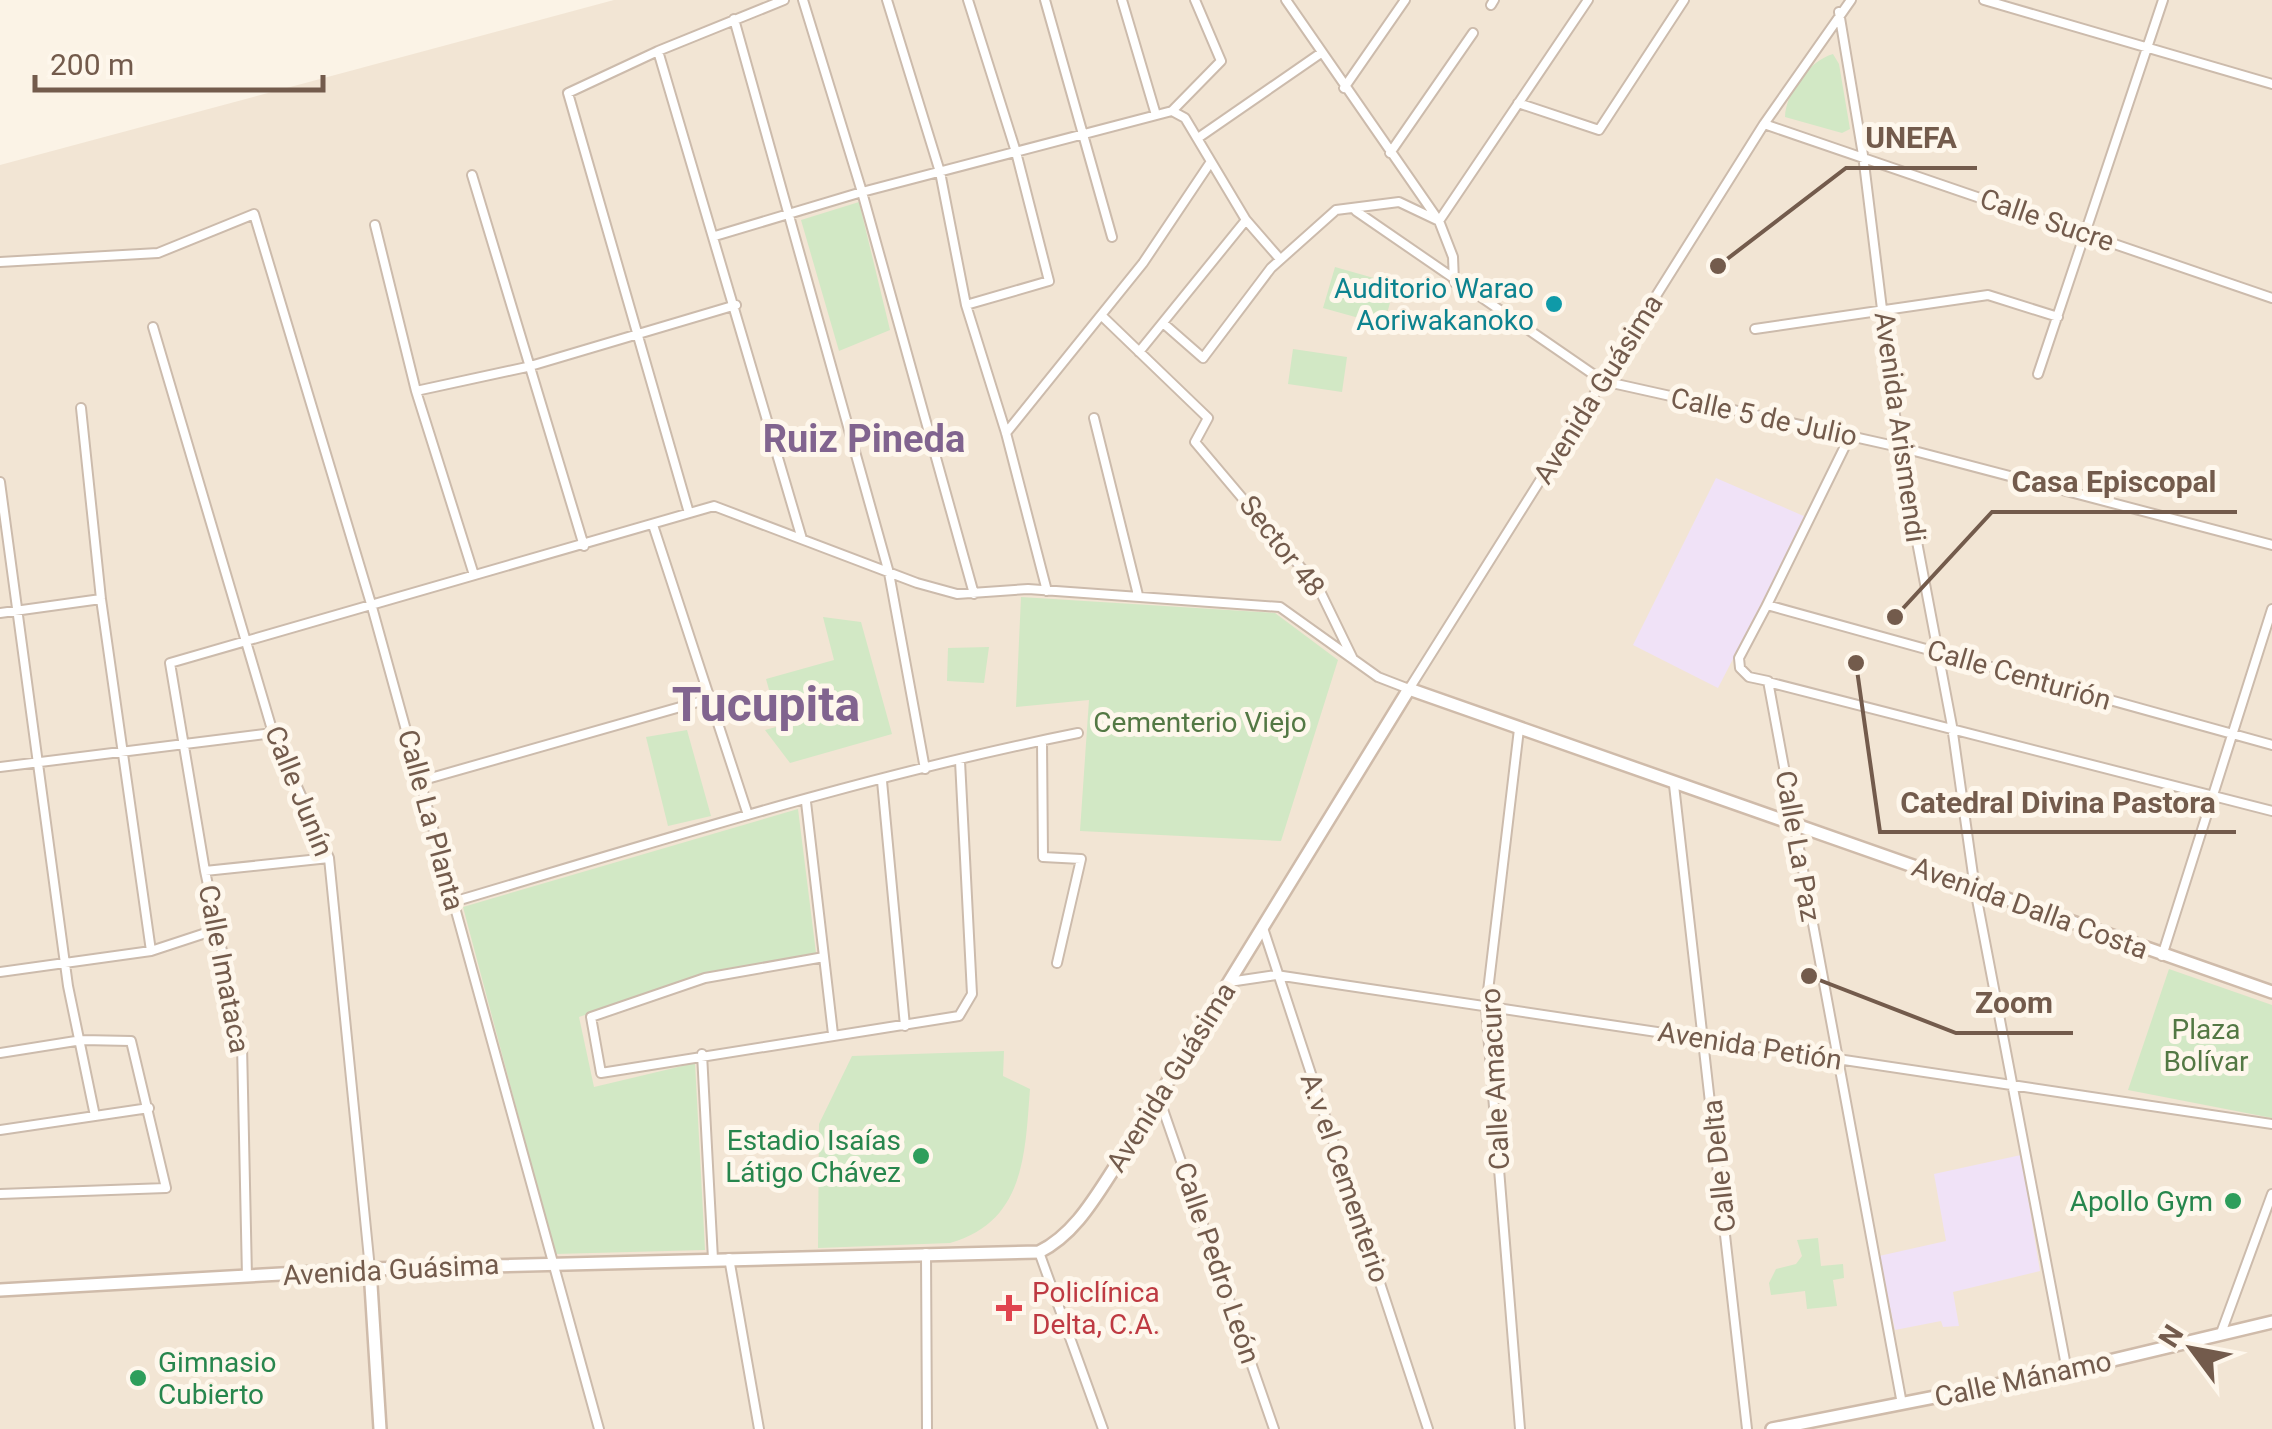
<svg xmlns="http://www.w3.org/2000/svg" width="2272" height="1429" font-family="Roboto,sans-serif">
	<rect width="100%" height="100%" fill="#fbf3e6"/>
	<path fill="#f2e5d4" d="M 614,0 L 2272,0 L 2272,1429 L 0,1429 L 0,165 Z"/>
	<path fill="#f0e2f7" d="M 1716,478 L 1806,517 L 1718,688 L 1633,645 Z
		M 2021,1155 L 2040,1271 L 1953,1292 L 1959,1326 L 1943,1327 L 1941,1321 L 1895,1330 L 1879,1256 L 1946,1241 L 1934,1174 Z"/>
	<path fill="#d2e8c5" d="M 1833,54 L 1839,64 L 1850,129 L 1842,133 L 1785,117 C 1786,92 1809,61 1833,54 Z
		M 859,202 L 890,330 L 839,351 L 801,220 Z
		M 1335,267 L 1395,284 L 1384,325 L 1323,308 Z
		M 1293,349 L 1347,357 L 1342,392 L 1288,384 Z
		M 1021,597 L 1275,613 L 1338,660 L 1281,841 L 1080,831 L 1089,700 L 1016,707 Z
		M 823,617 L 861,622 L 892,734 L 790,763 L 765,730 L 802,720 L 795,691 L 771,697 L 766,679 L 834,660 Z
		M 989,647 L 984,683 L 947,681 L 948,648 Z
		M 687,730 L 711,816 L 668,826 L 646,737 Z
		M 798,809 L 816,953 L 705,974 L 579,1017 L 594,1087 L 695,1063 L 705,1250 L 555,1254 L 463,907 Z
		M 2169,969 L 2272,1005 L 2272,1118 L 2128,1090 Z
		M 1004,1051 L 1003,1076 L 1030,1089 C 1025,1154 1025,1222 950,1243 L 818,1248 L 819,1124 L 852,1056 Z
		M 1818,1238 L 1821,1266 L 1843,1264 L 1844,1278 L 1833,1280 L 1837,1306 L 1807,1309 L 1805,1291 L 1771,1295 L 1769,1283 L 1776,1269 L 1796,1264 L 1802,1256 L 1797,1240 Z"/>
	<g fill="none" stroke-linecap="round" stroke-linejoin="round">
		<g stroke="#ccbbac" stroke-width="12">
			<path id="minor" d="M 803,0 L 862,192 L 974,594
				M 887,0 L 940,172 L 966,305 L 1006,433 L 1047,591
				M 1045,0 L 1112,237
				M 1122,0 L 1156,115
				M 1286,0 L 1439,221 L 1453,257 L 1454,282
				M 1984,0 L 2272,84
				M 1491,5 L 1494,0
				M 1839,12 L 1863,155 L 1899,447 L 1952,726 L 1975,889 L 2067,1371
				M 734,19 L 889,573 L 925,769
				M 658,51 L 802,539
				M 1344,88 L 1405,0
				M 1518,103 L 1599,130 L 1684,0
				M 1172,111 L 1185,118 L 1246,220 L 1280,259
				M 1764,124 L 2272,298
				M 1198,138 L 1321,53
				M 1390,153 L 1473,33
				M 472,175 L 584,546
				M 1356,211 L 1603,381 L 1899,447 L 2272,545
				M 375,225 L 416,391 L 474,575
				M 715,236 L 862,192 L 1172,111 L 1221,61 L 1195,0
				M 0,262 L 158,253 L 254,214 L 372,607 L 599,1429
				M 966,305 L 1049,281 L 1016,152 L 968,0
				M 1101,315 L 1208,418 L 1195,442 L 1319,589 L 1353,659
				M 1163,323 L 1203,358 L 1271,268 L 1336,210 L 1399,202 L 1439,221 L 1588,0
				M 153,327 L 273,733 L 329,858 L 370,1269
				M 1755,329 L 1988,295 L 2058,317
				M 1139,352 L 1246,220
				M 2038,374 L 2163,0
				M 416,391 L 527,367 L 736,305
				M 81,408 L 101,599 L 151,951
				M 1094,418 L 1138,595
				M 1006,433 L 1143,263 L 1210,163
				M 0,482 L 68,986 L 95,1116
				M 689,513 L 568,93 L 658,51 L 784,0
				M 653,525 L 748,815
				M 1766,607 L 1850,436
				M 0,613 L 101,599
				M 1768,682 L 2272,811
				M 1519,729 L 1486,1008 L 1520,1429
				M 1042,741 L 1043,857 L 1081,859 L 1057,963
				M 0,767 L 273,733
				M 420,781 L 712,698
				M 882,781 L 905,1026
				M 1674,785 L 1747,1429
				M 806,802 L 833,1034
				M 205,871 L 329,858
				M 453,902 C 659,841 867,775 1078,733
				M 1263,928 L 1428,1429
				M 2162,956 L 2272,609
				M 824,957 L 705,978 L 591,1017 L 601,1073 L 959,1016 L 972,994 L 960,761
				M 0,972 L 151,951 L 218,929
				M 1229,982 L 1276,975 L 2272,1124
				M 0,1053 L 82,1040 L 131,1041 L 166,1188 L 0,1194
				M 702,1054 L 713,1259
				M 1159,1098 L 1274,1429
				M 0,1130 L 149,1108
				M 1039,1252 L 1103,1429
				M 926,1253 L 927,1429
				M 729,1258 L 759,1429
				M 247,1277 L 242,1045 L 205,871 L 170,663 L 714,506 L 917,583 L 957,594 L 1028,589 L 1280,607 L 1378,677 L 1409,689 L 1764,124 L 1851,0
				M 2221,1333 L 2272,1194
				M 1902,1404 L 1768,681 L 1749,677 L 1740,668 L 1739,658 L 1767,605 L 2272,745"/>
		</g>
		<g stroke="#cfbbaa" stroke-width="16">
			<path id="secondary" d="M 370,1269 L 380,1429
				M 0,1290 L 370,1269 L 1039,1252 C 1076,1234 1097,1194 1119,1161 L 1409,689 L 2272,992
				M 1772,1429 L 2067,1371 L 2272,1322"/>
		</g>
		<use href="#minor" stroke="#fff" stroke-width="8"/>
		<use href="#secondary" stroke="#fff" stroke-width="11"/>
	</g>
	<circle fill="#0f9aa8" stroke="#fef7ec" stroke-width="4" cx="1554" cy="304" r="10"/>
	<g fill="#2e9e5b" stroke="#fef7ec" stroke-width="4">
		<circle cx="921" cy="1156" r="10"/>
		<circle cx="2233" cy="1201" r="10"/>
		<circle cx="138" cy="1378" r="10"/>
	</g>
	<path fill="#e0444e" stroke="#fef7ec" stroke-width="4" d="M1004 1293h10v10h10v10h-10v10h-10v-10h-10v-10h10z"/>
	<g text-anchor="middle" dominant-baseline="central" stroke-width="10" stroke-linejoin="round" paint-order="stroke">
		<g font-size="28" fill="#735b4c" stroke="#fef7ec">
			<text transform="translate(2047 220) rotate(19)">Calle Sucre</text>
			<text transform="translate(1598 389) rotate(-58)">Avenida Guásima</text>
			<text transform="translate(1764 417) rotate(12)">Calle 5 de Julio</text>
			<text transform="translate(1900 427) rotate(82)">Avenida Arismendi</text>
			<text transform="translate(1282 546) rotate(52)">Sector 48</text>
			<text transform="translate(2019 675) rotate(16)">Calle Centurión</text>
			<text transform="translate(299 791) rotate(68)">Calle Junín</text>
			<text transform="translate(431 820) rotate(75)">Calle La Planta</text>
			<text transform="translate(1798 846) rotate(80)">Calle La Paz</text>
			<text transform="translate(2030 908) rotate(20)">Avenida Dalla Costa</text>
			<text transform="translate(224 969) rotate(79)">Calle Imataca</text>
			<text transform="translate(1750 1046) rotate(9)">Avenida Petión</text>
			<text transform="translate(1171 1077) rotate(-58)">Avenida Guásima</text>
			<text transform="translate(1495 1079) rotate(-93)">Calle Amacuro</text>
			<text transform="translate(1719 1166) rotate(-96)">Calle Delta</text>
			<text transform="translate(1345 1178) rotate(71)">A.v el Cementerio</text>
			<text transform="translate(1217 1263) rotate(71)">Calle Pedro León</text>
			<text transform="translate(391 1270) rotate(-3)">Avenida Guásima</text>
			<text transform="translate(2023 1379) rotate(-12)">Calle Mánamo</text>
		</g>
		<g font-size="28" fill="#0d838f" stroke="#fef7ec" text-anchor="end">
			<text x="1534" y="288">Auditorio Warao<tspan x="1534" dy="32">Aoriwakanoko</tspan></text>
		</g>
		<g font-size="28" fill="#537844" stroke="#fef7ec">
			<text x="1200" y="722">Cementerio Viejo</text>
			<text x="2206" y="1029">Plaza<tspan x="2206" dy="32">Bolívar</tspan></text>
		</g>
		<g font-size="28" fill="#27864d" stroke="#fef7ec" text-anchor="end">
			<text x="901" y="1140">Estadio Isaías<tspan x="901" dy="32">Látigo Chávez</tspan></text>
			<text x="2213" y="1201">Apollo Gym</text>
			<text x="158" y="1362" text-anchor="start">Gimnasio<tspan x="158" dy="32">Cubierto</tspan></text>
		</g>
		<g font-size="28" fill="#be3a42" stroke="#fef7ec" text-anchor="start">
			<text x="1032" y="1292">Policlínica<tspan x="1032" dy="32">Delta, C.A.</tspan></text>
		</g>
		<g font-size="38" font-weight="bold" fill="#81648f" stroke="#fef7ec">
			<text x="864" y="439">Ruiz Pineda</text>
		</g>
		<g font-size="48" font-weight="bold" fill="#81648f" stroke="#fef7ec">
			<text x="766" y="704">Tucupita</text>
		</g>
	</g>
	<path fill="none" stroke="#735b4c" stroke-width="4" d="M1718 266L1846 168H1977M1895 617L1992 512H2237M1856 663L1880 832H2236M1809 976L1956 1033H2073"/>
	<g fill="#735b4c" stroke="#fef7ec" stroke-width="4">
		<circle cx="1718" cy="266" r="10"/>
		<circle cx="1895" cy="617" r="10"/>
		<circle cx="1856" cy="663" r="10"/>
		<circle cx="1809" cy="976" r="10"/>
	</g>
	<g font-size="30" text-anchor="middle" font-weight="bold" fill="#735b4c" stroke="#fef7ec" stroke-width="10" stroke-linejoin="round" paint-order="stroke">
		<text x="1911" y="148">UNEFA</text>
		<text x="2114" y="492">Casa Episcopal</text>
		<text x="2058" y="813">Catedral Divina Pastora</text>
		<text x="2014" y="1013">Zoom</text>
	</g>
	<g transform="translate(2192 1349) rotate(302)" stroke="#fef7ec" stroke-width="8" paint-order="stroke">
	<path d="M0-8L18 38L0 25L-18 38Z" fill="#735b4c"/>
	<text y="-15" font-size="28" font-weight="bold" text-anchor="middle" fill="#735b4c">N</text>
	</g>
	<path d="M35 75v15h288v-15" fill="none" stroke="#735b4c" stroke-width="5"/>
	<text x="50" y="75" font-size="30" fill="#735b4c" stroke="#fef7ec" stroke-width="8" paint-order="stroke">200 m</text>
</svg>
